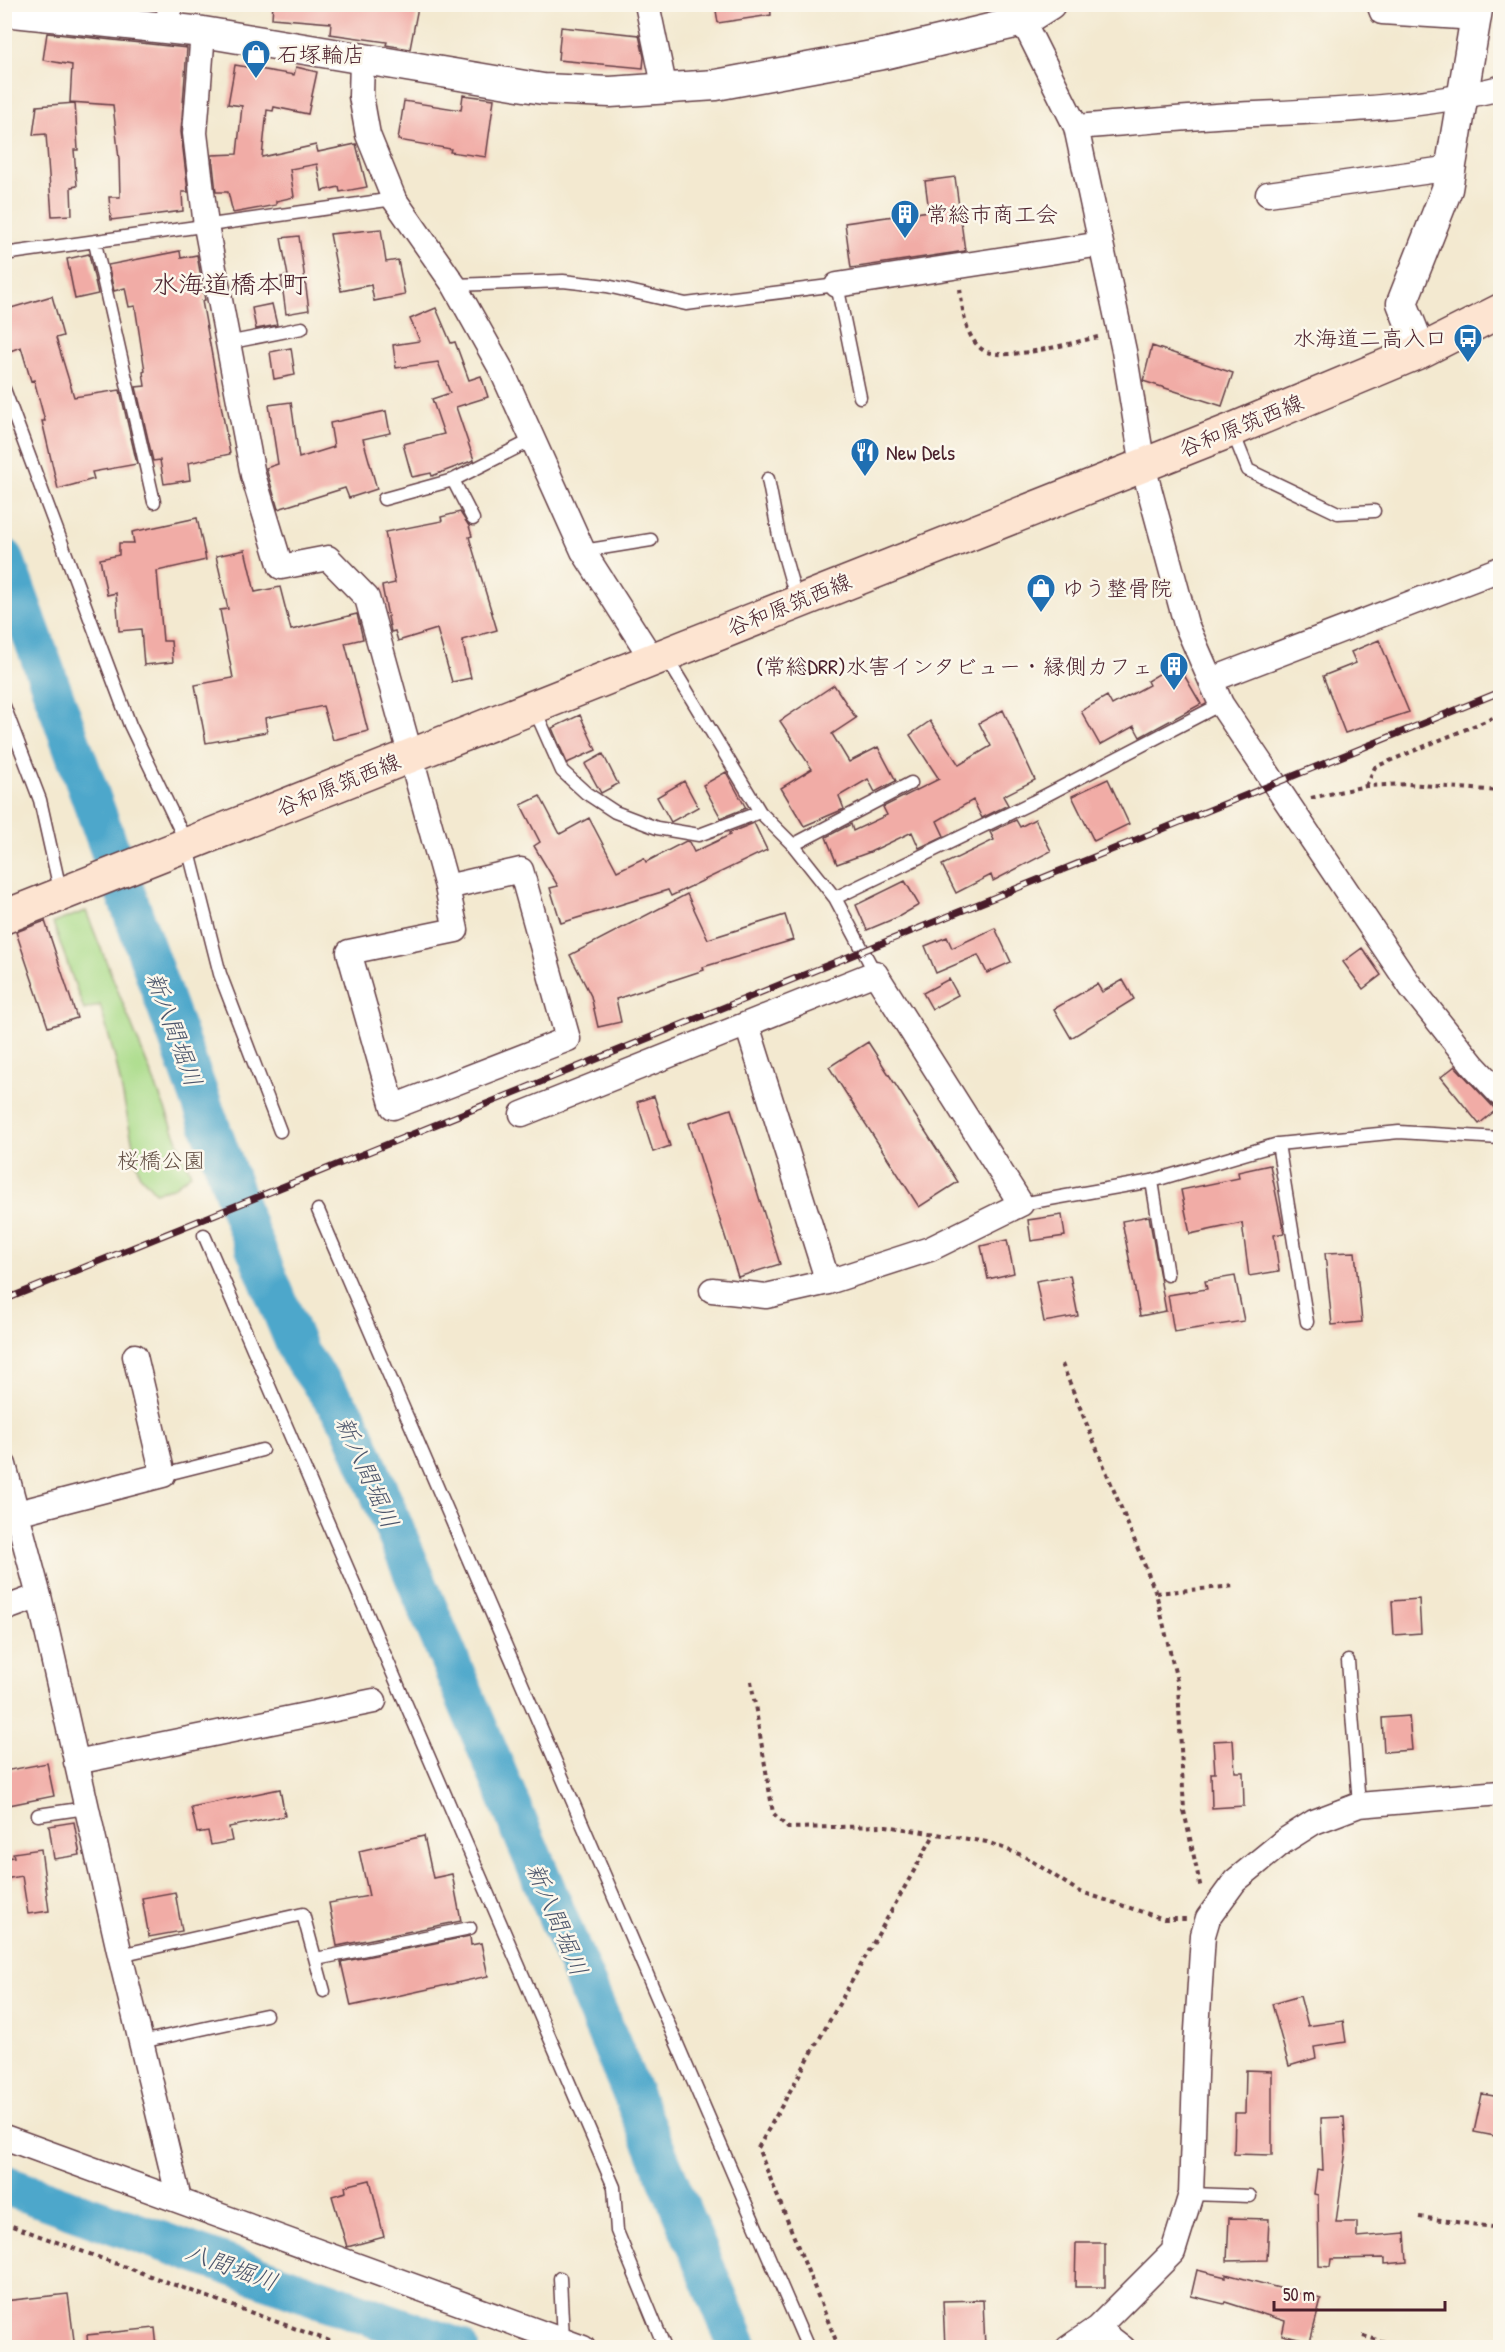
<svg xmlns="http://www.w3.org/2000/svg" width="1505" height="2352" font-family="'Patrick Hand','Klee One',sans-serif">
	<rect width="100%" height="100%" fill="#fbf7ec"/>
	<filter id="ink" filterUnits="userSpaceOnUse"><feTurbulence type="fractalNoise" baseFrequency=".0167" numOctaves="2"/><feDisplacementMap in="SourceGraphic" scale="12" xChannelSelector="R" yChannelSelector="G"/><feConvolveMatrix kernelMatrix="1 2 1 2 8 2 1 2 1" color-interpolation-filters="sRGB"/></filter>
	<filter id="wash" filterUnits="userSpaceOnUse"><feTurbulence type="fractalNoise" baseFrequency=".008" numOctaves="4" result="noise"/><feDisplacementMap in="SourceGraphic" scale="24" xChannelSelector="R" yChannelSelector="G"/><feGaussianBlur stdDeviation="1.35" result="paint"/><feColorMatrix in="noise" values="0 0 0 0 0 0 0 0 0 0 0 0 0 0 0 0 0 1.4 0 .05"/><feComposite in="paint" operator="in"/></filter>
	<g filter="url(#wash)">
		<rect width="100%" height="100%" fill="#f3e9d0"/>
		<path fill="#aadc8a" stroke="#7a7e5a" stroke-width="1.5" d="M 86,911 L 191,1174 L 172,1188 L 155,1192 L 139,1174 L 116,1062 L 100,1005 L 84,1010 L 53,923 Z"/>
		<g fill="none" stroke-linecap="round" stroke-linejoin="round">
			<path stroke="#4ea7cb" stroke-width="40" d="M 4,558 L 246,1225 L 299,1353 L 349,1421 L 739,2348
				M 4,2185 L 459,2348"/>
		</g>
		<g id="blocks">
			<path fill="#f1aca6" d="M 273,4 L 407,4 L 418,7 L 410,49 L 386,45 L 387,42 L 330,34 L 331,23 L 272,18 Z
				M 715,4 L 770,4 L 771,15 L 718,23 Z
				M 561,27 L 639,35 L 644,57 L 643,68 L 558,60 Z
				M 47,33 L 187,48 L 181,132 L 188,192 L 182,192 L 183,211 L 111,220 L 109,197 L 120,197 L 119,159 L 113,105 L 70,102 L 72,65 L 43,60 Z
				M 235,65 L 294,75 L 296,67 L 317,72 L 308,114 L 274,107 L 273,111 L 267,110 L 262,157 L 316,145 L 318,152 L 356,144 L 367,187 L 340,192 L 339,187 L 322,191 L 317,164 L 290,169 L 294,197 L 276,201 L 276,205 L 233,213 L 228,192 L 216,192 L 212,155 L 237,154 L 242,106 L 228,104 Z
				M 463,95 L 494,99 L 486,157 L 450,152 L 451,149 L 398,140 L 404,101 L 461,110 Z
				M 75,103 L 78,150 L 74,150 L 77,186 L 71,187 L 72,215 L 52,216 L 46,134 L 33,135 L 37,106 Z
				M 955,177 L 965,251 L 851,268 L 845,223 L 929,211 L 925,181 Z
				M 381,229 L 386,262 L 398,260 L 405,295 L 374,301 L 371,285 L 341,291 L 330,234 Z
				M 299,236 L 309,310 L 286,314 L 281,277 L 288,276 L 281,238 Z
				M 180,251 L 181,258 L 197,255 L 205,300 L 202,301 L 230,454 L 188,463 L 190,480 L 164,484 L 160,460 L 153,461 L 136,387 L 145,386 L 143,372 L 145,371 L 135,306 L 129,307 L 125,288 L 114,291 L 108,265 Z
				M 89,254 L 98,294 L 75,299 L 67,259 Z
				M 52,296 L 63,336 L 56,338 L 74,397 L 120,390 L 137,464 L 92,472 L 94,479 L 58,489 L 42,421 L 45,421 L 34,380 L 31,381 L 21,347 L 10,351 L 4,331 L 4,310 Z
				M 272,304 L 277,325 L 256,329 L 252,308 Z
				M 436,308 L 451,343 L 455,342 L 469,380 L 481,376 L 488,397 L 456,407 L 474,460 L 432,476 L 431,473 L 412,477 L 403,444 L 444,434 L 432,399 L 450,393 L 438,362 L 396,368 L 393,345 L 420,341 L 410,319 Z
				M 1152,346 L 1233,373 L 1222,406 L 1143,381 Z
				M 291,348 L 295,375 L 274,379 L 270,352 Z
				M 291,402 L 299,458 L 334,447 L 330,423 L 386,411 L 390,433 L 363,439 L 377,489 L 349,498 L 345,488 L 278,509 L 266,468 L 278,464 L 269,405 Z
				M 460,512 L 469,526 L 472,536 L 469,537 L 497,630 L 462,640 L 471,678 L 452,682 L 437,629 L 398,641 L 395,631 L 391,632 L 382,586 L 395,583 L 385,532 L 442,521 L 441,517 Z
				M 197,518 L 206,560 L 157,571 L 163,641 L 171,641 L 173,662 L 144,665 L 141,629 L 119,631 L 116,593 L 107,595 L 100,559 L 119,555 L 119,543 L 134,543 L 132,532 Z
				M 245,550 L 255,592 L 280,587 L 291,630 L 357,614 L 363,639 L 345,643 L 368,731 L 333,740 L 323,706 L 265,718 L 267,732 L 206,743 L 195,685 L 233,678 L 220,610 L 228,609 L 216,556 Z
				M 1379,640 L 1409,712 L 1345,733 L 1323,676 L 1356,663 L 1351,652 Z
				M 1177,663 L 1201,704 L 1140,737 L 1134,726 L 1100,745 L 1081,711 L 1107,696 L 1112,705 L 1149,685 L 1147,681 Z
				M 834,685 L 856,718 L 832,734 L 849,762 L 878,747 L 896,781 L 875,792 L 868,779 L 839,796 L 844,809 L 804,826 L 781,788 L 812,769 L 780,721 Z
				M 1003,710 L 1035,780 L 1003,796 L 1008,805 L 982,818 L 973,800 L 937,821 L 944,836 L 919,848 L 912,832 L 870,852 L 837,864 L 826,837 L 851,824 L 853,831 L 887,815 L 883,807 L 939,779 L 910,735 L 930,721 L 959,765 L 991,746 L 979,723 Z
				M 580,715 L 596,750 L 567,763 L 552,728 Z
				M 603,754 L 618,784 L 601,793 L 585,764 Z
				M 726,772 L 746,808 L 721,818 L 703,785 Z
				M 1108,779 L 1129,824 L 1094,841 L 1072,796 Z
				M 684,781 L 698,807 L 671,822 L 657,797 Z
				M 540,796 L 560,834 L 589,818 L 617,871 L 644,858 L 646,862 L 686,841 L 689,842 L 694,852 L 730,835 L 729,833 L 754,823 L 767,850 L 671,896 L 668,890 L 561,923 L 550,888 L 558,886 L 534,846 L 540,842 L 521,805 Z
				M 1035,819 L 1051,851 L 993,881 L 991,875 L 956,893 L 942,865 L 994,840 L 990,832 L 1016,820 L 1020,827 Z
				M 905,881 L 919,905 L 898,917 L 867,930 L 856,905 Z
				M 687,894 L 708,939 L 785,915 L 793,940 L 703,967 L 704,970 L 616,999 L 621,1022 L 598,1027 L 591,996 L 570,955 Z
				M 45,921 L 77,1018 L 48,1027 L 16,932 Z
				M 995,928 L 1011,962 L 987,973 L 978,955 L 936,973 L 925,946 L 947,937 L 952,948 Z
				M 1362,948 L 1381,975 L 1363,989 L 1343,962 Z
				M 949,979 L 958,995 L 932,1009 L 923,993 Z
				M 1123,980 L 1134,999 L 1071,1038 L 1054,1009 L 1097,984 L 1102,992 Z
				M 868,1042 L 958,1182 L 919,1207 L 829,1067 Z
				M 1455,1066 L 1496,1110 L 1479,1124 L 1441,1077 Z
				M 654,1096 L 670,1146 L 653,1152 L 637,1102 Z
				M 731,1109 L 780,1264 L 738,1277 L 689,1123 Z
				M 1270,1165 L 1284,1233 L 1274,1235 L 1279,1271 L 1249,1276 L 1242,1223 L 1190,1234 L 1181,1190 L 1239,1178 L 1238,1172 Z
				M 1062,1215 L 1065,1236 L 1031,1241 L 1028,1220 Z
				M 1149,1216 L 1166,1311 L 1140,1316 L 1122,1221 Z
				M 1007,1240 L 1014,1273 L 988,1279 L 981,1246 Z
				M 1355,1252 L 1362,1322 L 1332,1325 L 1325,1253 Z
				M 1070,1275 L 1078,1316 L 1044,1322 L 1036,1281 Z
				M 1235,1276 L 1244,1321 L 1174,1332 L 1168,1295 L 1207,1289 L 1205,1281 Z
				M 1419,1599 L 1421,1633 L 1394,1635 L 1392,1601 Z
				M 1409,1716 L 1412,1750 L 1384,1752 L 1382,1718 Z
				M 1233,1740 L 1235,1772 L 1243,1772 L 1244,1806 L 1212,1808 L 1211,1773 L 1215,1773 L 1213,1741 Z
				M 47,1763 L 54,1796 L 4,1806 L 4,1771 Z
				M 280,1789 L 285,1816 L 229,1827 L 232,1841 L 211,1845 L 208,1831 L 197,1833 L 191,1807 Z
				M 74,1822 L 80,1855 L 54,1859 L 49,1826 Z
				M 424,1836 L 433,1878 L 452,1874 L 461,1921 L 337,1946 L 329,1903 L 369,1896 L 359,1851 Z
				M 41,1849 L 49,1911 L 28,1914 L 22,1876 L 4,1879 L 4,1858 L 14,1857 L 13,1853 Z
				M 175,1892 L 182,1931 L 149,1937 L 142,1898 Z
				M 470,1936 L 471,1945 L 481,1943 L 488,1976 L 351,2006 L 341,1962 Z
				M 1300,1996 L 1308,2026 L 1343,2021 L 1346,2042 L 1314,2047 L 1316,2058 L 1289,2066 L 1272,2004 Z
				M 1246,2070 L 1272,2071 L 1272,2155 L 1234,2154 L 1235,2113 L 1245,2113 Z
				M 1482,2094 L 1500,2097 L 1500,2137 L 1474,2132 Z
				M 1344,2117 L 1346,2150 L 1336,2222 L 1357,2222 L 1357,2237 L 1405,2233 L 1407,2262 L 1385,2264 L 1385,2258 L 1331,2259 L 1330,2267 L 1319,2266 L 1318,2195 L 1314,2194 L 1317,2170 L 1323,2171 L 1321,2118 Z
				M 370,2180 L 384,2237 L 347,2247 L 332,2196 L 346,2192 L 345,2186 Z
				M 1229,2218 L 1269,2219 L 1267,2260 L 1227,2261 Z
				M 1076,2243 L 1105,2243 L 1105,2287 L 1075,2287 Z
				M 1197,2270 L 1226,2277 L 1226,2274 L 1321,2299 L 1310,2342 L 1282,2335 L 1285,2321 L 1225,2302 L 1224,2304 L 1191,2296 Z
				M 68,2294 L 75,2348 L 4,2348 L 4,2301 Z
				M 983,2300 L 985,2348 L 945,2348 L 943,2301 Z
				M 155,2328 L 157,2348 L 88,2348 L 87,2335 Z"/>
		</g>
	</g>
	<g filter="url(#ink)">
		<use href="#blocks" fill-opacity="0" stroke="#633d44" stroke-width="1.5"/>
		<g fill="none" stroke-linecap="round" stroke-linejoin="round">
			<g stroke="#633d44" stroke-width="15">
				<path id="service" d="M 95,243 L 154,502
					M 4,254 L 394,199
					M 454,285 L 563,281 L 607,286 L 686,304 L 837,285 L 860,397
					M 227,343 L 302,328
					M 4,389 L 130,725 L 187,844 L 220,974 L 280,1131
					M 1232,430 L 1248,470 L 1338,513 L 1374,511
					M 768,479 L 780,541 L 797,601
					M 453,480 L 473,519
					M 384,499 L 453,480 L 534,439
					M 583,551 L 651,540
					M 665,655 L 760,812 L 793,845 L 835,898 L 875,973
					M 4,706 L 40,800 L 61,894
					M 534,708 L 562,771 L 586,793 L 615,812 L 657,828 L 699,835 L 760,812
					M 793,845 L 911,783
					M 835,898 L 1033,802 L 1221,704
					M 1278,1144 L 1307,1322
					M 1152,1181 L 1167,1275
					M 1021,1204 L 1152,1181 L 1278,1144 L 1399,1132 L 1500,1138
					M 318,1210 L 808,2348
					M 204,1235 L 614,2187 L 617,2231 L 665,2348
					M 163,1475 L 262,1450
					M 1348,1661 L 1359,1805
					M 38,1815 L 86,1808
					M 120,1955 L 303,1914 L 324,1991
					M 316,1959 L 470,1928
					M 141,2042 L 266,2015
					M 1191,2194 L 1250,2196
					M 560,2278 L 563,2340"/>
			</g>
			<g stroke="#633d44" stroke-width="27">
				<path id="minor" d="M 647,4 L 665,90
					M 1379,4 L 1382,12 L 1476,18
					M 1023,21 L 1076,127 L 1124,351 L 1143,466 L 1186,624 L 1221,704 L 1411,987 L 1473,1065 L 1500,1094
					M 168,27 L 170,4
					M 203,32 L 195,133 L 206,226 L 253,475 L 281,567 L 328,558 L 367,598 L 447,887 L 456,930 L 349,952 L 393,1107 L 568,1039 L 521,870 L 447,887
					M 362,60 L 361,96 L 368,135 L 394,199 L 454,285 L 501,369 L 583,551 L 652,659
					M 1076,127 C 1128,123 1180,118 1232,115 C 1322,111 1413,110 1500,88
					M 1268,194 L 1452,168
					M 837,285 L 1101,244
					M 1211,680 L 1500,569
					M 747,1025 L 828,1282
					M 522,1114 L 875,973 L 1021,1204 L 930,1249 L 828,1282 L 766,1296 L 712,1290
					M 4,1465 L 39,1596 L 120,1955 L 179,2199
					M 17,1513 L 163,1475 L 135,1356
					M 4,1609 L 39,1596
					M 76,1762 L 374,1701
					M 4,2137 L 583,2348
					M 1097,2328 L 1123,2348
					M 1068,2348 L 1097,2328 L 1173,2252 L 1191,2194 L 1196,2046 L 1203,1935 L 1208,1918 L 1235,1881 L 1284,1841 L 1314,1822 L 1359,1805 L 1500,1793"/>
			</g>
			<g stroke="#633d44" stroke-width="33">
				<path id="tertiary" d="M 4,11 L 203,32 L 543,89 L 610,92 L 716,85 L 888,53 L 1023,21 L 1050,4
					M 1421,351 L 1402,303 L 1447,189 L 1478,4"/>
			</g>
			<g stroke="#633d44" stroke-width="36">
				<path id="secondary" d="M 4,917 L 1232,430 L 1421,351 L 1500,311"/>
			</g>
			<path stroke="#633d44" stroke-width="4" stroke-dasharray="4.5 4.5" stroke-linecap="butt" d="M 960,289 C 963,309 964,337 983,350 C 1003,363 1074,342 1098,337
				M 1366,786 L 1375,767 L 1500,715
				M 1311,798 L 1366,786 L 1408,784 L 1500,791
				M 1062,1364 L 1156,1593 L 1178,1685 L 1184,1811 L 1201,1889
				M 1156,1593 L 1235,1586
				M 751,1681 L 773,1813 L 788,1828 L 886,1826 L 987,1842 L 1024,1856 L 1078,1891 L 1164,1919 L 1186,1919
				M 1419,2217 L 1500,2228
				M 4,2223 L 349,2348
				M 1363,2336 L 1406,2348
				M 839,2348 L 758,2148 L 934,1835"/>
			<use href="#service" stroke="#fff" stroke-width="12"/>
			<use href="#minor" stroke="#fff" stroke-width="24"/>
			<use href="#tertiary" stroke="#fff" stroke-width="30"/>
			<use href="#secondary" stroke="#fde4d1" stroke-width="33"/>
			<g stroke="#4a1f2b" stroke-width="7">
				<path id="rail" d="M 4,1300 L 1500,692"/>
			</g>
			<use href="#rail" stroke="#fbf7ec" stroke-width="4.5" stroke-dasharray="14" stroke-linecap="butt"/>
		</g>
	</g>
	<defs>
		<g id="shop-pin" transform="scale(1.5)"><path d="M0 17L-7.5 6A9.5 9.5 0 1 1 7.5 6Z" fill="#1f6fb2" stroke="#fbf7ec"/><path d="M-5-2.5h2.3a2.7 3.5 0 0 1 5.4 0H5L5.5 6h-11ZM-1.5-2.5h3a1.5 2.3 0 0 0-3 0Z" fill="#fff"/></g>
		<g id="building-pin" transform="scale(1.5)"><path d="M0 17L-7.5 6A9.5 9.5 0 1 1 7.5 6Z" fill="#1f6fb2" stroke="#fbf7ec"/><path d="M-4-6H4V6H1V3H-1V6H-4ZM-2.5-4.3h1.7v1.8h-1.7ZM.8-4.3h1.7v1.8H.8ZM-2.5-1h1.7V.8h-1.7ZM.8-1h1.7V.8H.8Z" fill="#fff"/></g>
		<g id="bus-pin" transform="scale(1.5)"><path d="M0 17L-7.5 6A9.5 9.5 0 1 1 7.5 6Z" fill="#1f6fb2" stroke="#fbf7ec"/><path d="M-5-6H5V4H4V6H2V4H-2V6H-4V4H-5ZM-3.5-4V0h7V-4ZM-3.5 1.2v1.5H-2V1.2ZM2 1.2v1.5H3.5V1.2Z" fill="#fff"/></g>
		<g id="restaurant-pin" transform="scale(1.5)"><path d="M0 17L-7.5 6A9.5 9.5 0 1 1 7.5 6Z" fill="#1f6fb2" stroke="#fbf7ec"/><path d="M-5-6h1v4h1v-4h1v4h1v-4h1v5L-1.5 .5V6h-2V.5L-5-1ZM5-6V6H3V1.5H1.5Q1.5-4 5-6Z" fill="#fff"/></g>
	</defs>
	<g fill-rule="evenodd">
		<use href="#shop-pin" x="256" y="54"/>
		<use href="#building-pin" x="905" y="214"/>
		<use href="#bus-pin" x="1468" y="338"/>
		<use href="#restaurant-pin" x="865" y="452"/>
		<use href="#shop-pin" x="1041" y="588"/>
		<use href="#building-pin" x="1174" y="666"/>
	</g>
	<g text-anchor="middle" dominant-baseline="central" stroke-width="5" stroke-linejoin="round" paint-order="stroke">
		<g font-size="22" fill="#4a1f2b" stroke="#fbf7ec" text-anchor="start">
			<text x="277" y="54">石塚輪店</text>
			<text x="926" y="214">常総市商工会</text>
			<text x="1447" y="338" text-anchor="end">水海道二高入口</text>
			<text x="886" y="452">New Dels</text>
			<text x="1062" y="588">ゆう整骨院</text>
			<text x="1153" y="666" text-anchor="end">(常総DRR)水害インタビュー・縁側カフェ</text>
		</g>
		<g font-size="22" fill="#4a1f2b" stroke="#fbf7ec">
			<text transform="translate(1241 425) rotate(-22)">谷和原筑西線</text>
			<text transform="translate(789 604) rotate(-22)">谷和原筑西線</text>
			<text transform="translate(338 784) rotate(-22)">谷和原筑西線</text>
		</g>
		<g font-size="22" fill="#624e43" stroke="#fbf7ec">
			<text x="161" y="1160">桜橋公園</text>
		</g>
		<g font-size="24" font-style="italic" fill="#4c556b" stroke="#fbf7ec">
			<text transform="translate(175 1029) rotate(70)">新八間堀川</text>
			<text transform="translate(368 1472) rotate(66)">新八間堀川</text>
			<text transform="translate(558 1919) rotate(67)">新八間堀川</text>
			<text transform="translate(232 2266) rotate(20)">八間堀川</text>
		</g>
		<g font-size="26" fill="#4a1f2b" stroke="#fbf7ec">
			<text x="230" y="283">水海道橋本町</text>
		</g>
	</g>
	<rect width="1505" height="2352" fill="none" stroke="#fbf7ec" stroke-width="24"/>
	<path d="M1274 2301v9h171v-9" fill="none" stroke="#4a1f2b" stroke-width="3"/>
	<text x="1283" y="2301" font-size="18" fill="#4a1f2b" stroke="#fbf7ec" stroke-width="4.5" paint-order="stroke">50 m</text>
</svg>
